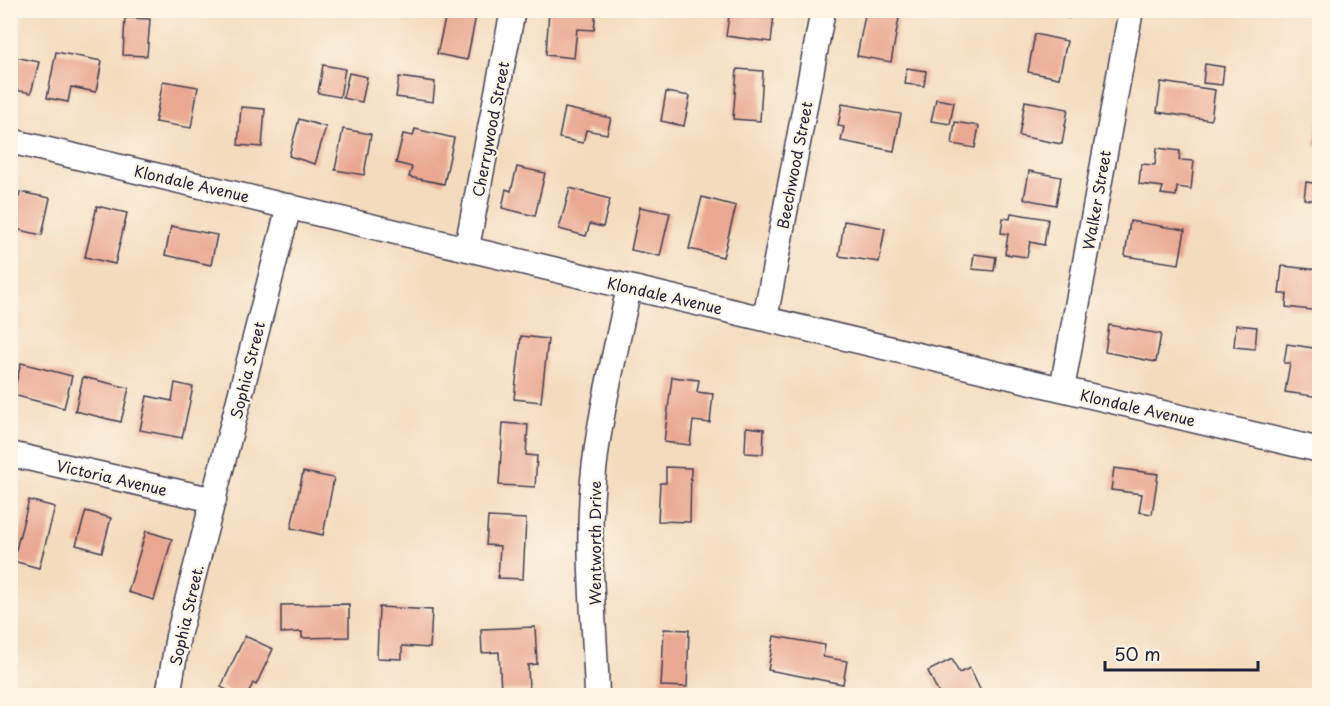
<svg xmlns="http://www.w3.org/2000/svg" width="1330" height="706" font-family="'Playpen Sans',sans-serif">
	<rect width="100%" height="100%" fill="#fcf5e5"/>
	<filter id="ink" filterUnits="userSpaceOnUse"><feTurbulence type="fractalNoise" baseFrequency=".0167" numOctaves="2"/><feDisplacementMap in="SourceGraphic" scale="12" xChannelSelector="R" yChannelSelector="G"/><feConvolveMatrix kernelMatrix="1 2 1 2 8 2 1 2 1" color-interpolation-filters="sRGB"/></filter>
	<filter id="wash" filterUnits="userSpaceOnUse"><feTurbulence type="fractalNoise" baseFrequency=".008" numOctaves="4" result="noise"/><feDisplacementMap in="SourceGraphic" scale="24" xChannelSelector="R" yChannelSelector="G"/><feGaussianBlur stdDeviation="1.35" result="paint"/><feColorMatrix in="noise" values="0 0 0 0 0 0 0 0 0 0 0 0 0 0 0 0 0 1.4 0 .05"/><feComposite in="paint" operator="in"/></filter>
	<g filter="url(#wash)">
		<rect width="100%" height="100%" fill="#f4dbbe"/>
		<g id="blocks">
			<path fill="#eaa892" d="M 447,10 L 476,16 L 467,60 L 437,54 Z
				M 549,10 L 596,10 L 594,30 L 577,29 L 574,58 L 546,55 Z
				M 730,10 L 750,10 L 774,14 L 771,42 L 726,36 Z
				M 866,10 L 900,13 L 891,62 L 857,56 Z
				M 1034,10 L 1071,10 L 1069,18 Z
				M 125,18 L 150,19 L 147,56 L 123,55 Z
				M 1035,34 L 1067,41 L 1059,78 L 1028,72 Z
				M 56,52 L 102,61 L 96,92 L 71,87 L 68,102 L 47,98 Z
				M 10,56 L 39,62 L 31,93 L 10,89 Z
				M 1205,64 L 1224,67 L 1222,85 L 1203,83 Z
				M 323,65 L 345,69 L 340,97 L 318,93 Z
				M 907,68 L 926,71 L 924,86 L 905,84 Z
				M 737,69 L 763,71 L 760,121 L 733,119 Z
				M 349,73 L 367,77 L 362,102 L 343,98 Z
				M 399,77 L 435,82 L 433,102 L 396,97 Z
				M 163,81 L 198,87 L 191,128 L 155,122 Z
				M 1161,82 L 1215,90 L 1211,120 L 1157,112 Z
				M 666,92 L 690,96 L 684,126 L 661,121 Z
				M 936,99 L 954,102 L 950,124 L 931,121 Z
				M 1025,101 L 1068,109 L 1062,144 L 1019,136 Z
				M 842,104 L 901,114 L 894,151 L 841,141 L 844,127 L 838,126 Z
				M 241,107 L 265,109 L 262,147 L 238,145 Z
				M 565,108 L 611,118 L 607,134 L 586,130 L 583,143 L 559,138 Z
				M 299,119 L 326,127 L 315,164 L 289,156 Z
				M 1318,121 L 1320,121 L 1320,147 L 1314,146 Z
				M 955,122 L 979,126 L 975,148 L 952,144 Z
				M 343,129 L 371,134 L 364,175 L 335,170 Z
				M 415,129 L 454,138 L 444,184 L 409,177 L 412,167 L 396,163 L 403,134 L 413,136 Z
				M 1157,148 L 1180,151 L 1179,160 L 1194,161 L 1191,189 L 1177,187 L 1176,196 L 1161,194 L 1163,187 L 1139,184 L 1141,164 L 1155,165 Z
				M 517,167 L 545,173 L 535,216 L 502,208 L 506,189 L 511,191 Z
				M 1029,171 L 1061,177 L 1056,205 L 1024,199 Z
				M 1306,182 L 1320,184 L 1320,201 L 1304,199 Z
				M 570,188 L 610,199 L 603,227 L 590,224 L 586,236 L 559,229 Z
				M 20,192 L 50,198 L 42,235 L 10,228 L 10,196 L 19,197 Z
				M 702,197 L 736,206 L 723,257 L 689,249 Z
				M 97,206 L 127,213 L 115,264 L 85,257 Z
				M 640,207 L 670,213 L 660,256 L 631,250 Z
				M 1011,213 L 1048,219 L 1044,245 L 1030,242 L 1027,257 L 1005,254 L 1008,234 L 1001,233 L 1003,218 L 1010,219 Z
				M 844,221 L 885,228 L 879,262 L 839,256 Z
				M 1130,221 L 1185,230 L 1179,264 L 1125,256 Z
				M 171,226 L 217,235 L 211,265 L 165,255 Z
				M 974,254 L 996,257 L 994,271 L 972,269 Z
				M 1282,266 L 1320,270 L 1320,311 L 1286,307 L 1287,294 L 1279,294 Z
				M 1109,325 L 1161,334 L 1156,362 L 1105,352 Z
				M 1236,325 L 1257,327 L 1255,349 L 1234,347 Z
				M 521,336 L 548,339 L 541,402 L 514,399 Z
				M 1287,344 L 1320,349 L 1320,397 L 1285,392 L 1290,363 L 1284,363 Z
				M 21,363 L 72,376 L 64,408 L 13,395 Z
				M 83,377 L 129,388 L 121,422 L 75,411 Z
				M 672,377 L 699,380 L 697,392 L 713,394 L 710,423 L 693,421 L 690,445 L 664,442 Z
				M 175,383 L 193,387 L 182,438 L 140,430 L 147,396 L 172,401 Z
				M 503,423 L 528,425 L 526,455 L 537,456 L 535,487 L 499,485 Z
				M 746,427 L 764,429 L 763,454 L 745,453 Z
				M 666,467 L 691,468 L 690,522 L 658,521 L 660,483 L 666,483 Z
				M 1114,468 L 1158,474 L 1152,514 L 1139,512 L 1142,494 L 1111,490 Z
				M 303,472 L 334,478 L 323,535 L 291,528 Z
				M 29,500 L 55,507 L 39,568 L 13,561 Z
				M 86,511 L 111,518 L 102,552 L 76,545 Z
				M 488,517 L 526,519 L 523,579 L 498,578 L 500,546 L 486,545 Z
				M 146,531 L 172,539 L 154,600 L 128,592 Z
				M 349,604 L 349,637 L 302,638 L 302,632 L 281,633 L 281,605 Z
				M 379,607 L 432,610 L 430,648 L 402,646 L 402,659 L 377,658 Z
				M 535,627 L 537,664 L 528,665 L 529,690 L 501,691 L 499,652 L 482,653 L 481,629 Z
				M 664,629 L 689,630 L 687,687 L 661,686 Z
				M 245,636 L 273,649 L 256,685 L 253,683 L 247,696 L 238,696 L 221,687 Z
				M 774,636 L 825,645 L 823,657 L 847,661 L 843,684 L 768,670 Z
				M 952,659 L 959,673 L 970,668 L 983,696 L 940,696 L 928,671 Z"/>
		</g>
	</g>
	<g filter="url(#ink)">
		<use href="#blocks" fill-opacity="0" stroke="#423e4f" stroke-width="1.5"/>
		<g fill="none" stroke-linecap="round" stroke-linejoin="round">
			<g stroke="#423e4f" stroke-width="27">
				<path id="minor" d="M 10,141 L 1320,450
					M 467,247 L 513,10
					M 765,319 L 823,10
					M 1062,389 L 1131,10
					M 10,454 L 214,500
					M 168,696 L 178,636 L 289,206
					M 597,696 C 595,625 586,550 593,480 C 599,415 616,351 629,287"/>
			</g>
			<use href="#minor" stroke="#fff" stroke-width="24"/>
		</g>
	</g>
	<g text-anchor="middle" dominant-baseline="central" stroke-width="4.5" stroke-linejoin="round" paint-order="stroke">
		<g font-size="15" fill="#22223b" stroke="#fcf5e5">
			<text transform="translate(490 129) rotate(-79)">Cherrywood Street</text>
			<text transform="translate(794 165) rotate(-79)">Beechwood Street</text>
			<text transform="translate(192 183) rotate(13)">Klondale Avenue</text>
			<text transform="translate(1096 200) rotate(-80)">Walker Street</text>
			<text transform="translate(665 295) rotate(13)">Klondale Avenue</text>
			<text transform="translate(247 370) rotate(-76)">Sophia Street</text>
			<text transform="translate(1138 407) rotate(13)">Klondale Avenue</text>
			<text transform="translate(112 477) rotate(13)">Victoria Avenue</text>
			<text transform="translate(594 543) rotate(-90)">Wentworth Drive</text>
			<text transform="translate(186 615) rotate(-77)">Sophia Street.</text>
		</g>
	</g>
	<rect width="1330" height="706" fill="none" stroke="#fcf5e5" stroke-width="36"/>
	<path d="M1105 661v9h153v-9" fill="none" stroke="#22223b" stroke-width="3"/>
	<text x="1114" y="661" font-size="18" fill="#22223b" stroke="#fcf5e5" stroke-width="4.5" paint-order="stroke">50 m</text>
</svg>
